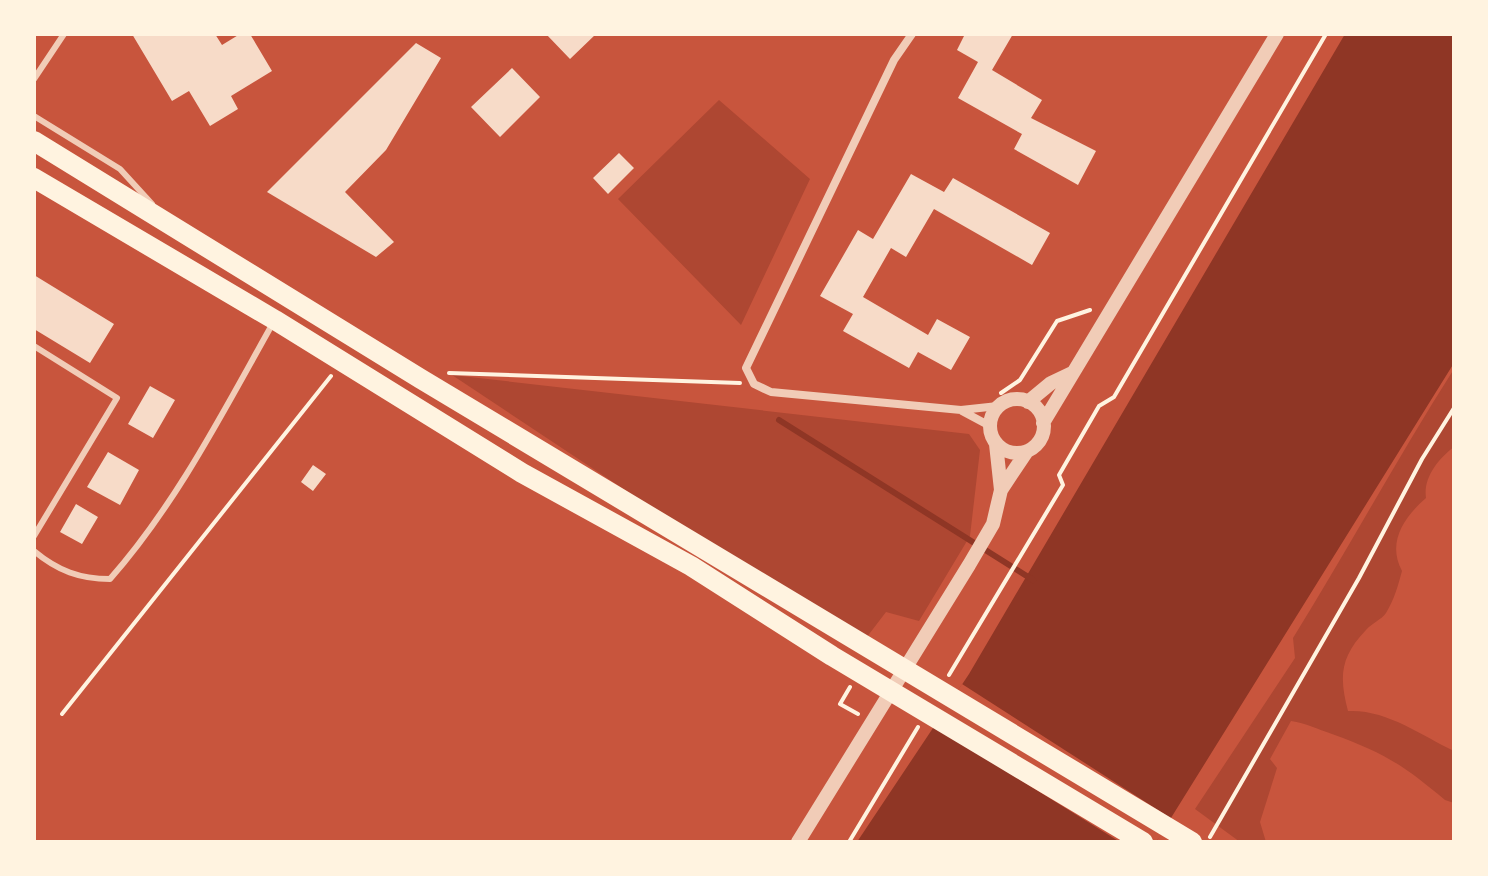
<svg xmlns="http://www.w3.org/2000/svg" width="1488" height="876" font-family="Karla,sans-serif">
	<rect width="100%" height="100%" fill="#c8553d"/>
	<path fill="#ae4732" d="M 719,100 L 810,179 L 741,325 L 618,199 Z
		M 1454,369 L 1454,447 C 1438,459 1423,478 1426,498 C 1403,518 1387,543 1402,571 C 1398,586 1394,600 1386,613 C 1381,620 1372,623 1366,630 C 1340,657 1339,677 1348,711 C 1386,709 1421,735 1454,751 L 1454,803 L 1445,800 C 1402,764 1384,753 1332,734 C 1317,729 1306,723 1291,721 L 1270,759 L 1277,768 L 1260,822 L 1266,842 L 1240,842 L 1195,809 L 1295,658 L 1293,638 C 1348,549 1398,457 1454,369 Z
		M 452,375 L 969,434 L 980,450 L 970,536 L 919,621 L 886,612 L 860,646 Z"/>
	<path fill="#8f3625" d="M 1345,34 L 1454,34 L 1454,363 L 1156,842 L 857,842 L 969,674 Z"/>
	<path fill="#c8553d" d="M 962,684 L 1172,819 L 1156,842 L 1120,842 L 934,726 Z"/>
	<g fill="none" stroke-linecap="round" stroke-linejoin="round">
		<path stroke="#8f3625" stroke-width="6" d="M 779,420 L 1033,580"/>
	</g>
	<path fill="#f7dbc8" d="M 132,34 L 215,34 L 222,45 L 240,34 L 250,34 L 272,71 L 231,96 L 238,109 L 210,126 L 189,91 L 172,101 Z
		M 546,34 L 596,34 L 570,59 Z
		M 965,34 L 1013,34 L 992,70 L 1042,100 L 1031,118 L 1096,151 L 1078,185 L 1014,149 L 1022,134 L 958,98 L 978,62 L 957,50 Z
		M 416,43 L 441,58 L 386,150 L 345,192 L 394,242 L 376,257 L 267,192 Z
		M 512,68 L 540,97 L 500,137 L 471,107 Z
		M 619,153 L 634,168 L 608,194 L 593,178 Z
		M 911,174 L 944,192 L 953,178 L 1050,233 L 1032,265 L 934,209 L 906,257 L 891,248 L 863,297 L 928,335 L 937,319 L 970,337 L 951,370 L 918,352 L 909,368 L 843,331 L 853,314 L 820,296 L 858,230 L 873,239 Z
		M 34,275 L 114,324 L 90,363 L 34,329 Z
		M 150,386 L 175,400 L 153,438 L 128,424 Z
		M 108,452 L 139,470 L 120,505 L 87,487 Z
		M 313,465 L 326,474 L 313,491 L 301,482 Z
		M 76,504 L 98,517 L 82,544 L 60,532 Z"/>
	<g fill="none" stroke-linecap="round" stroke-linejoin="round">
		<path stroke="#fff3e0" stroke-width="4" d="M 449,373 L 740,383
			M 1001,393 L 1020,380 L 1057,321 L 1090,310
			M 949,675 L 1063,485 L 1059,475 L 1099,406 L 1114,397 L 1326,34
			M 850,687 L 840,704 L 858,714
			M 62,714 L 331,376
			M 1210,837 L 1359,578 L 1422,459 L 1454,408
			M 849,842 L 918,727"/>
		<path stroke="#f1ccb7" stroke-width="6" d="M 34,79 L 64,34
			M 34,116 L 120,169 L 152,204
			M 34,346 L 117,398 L 34,536
			M 34,551 C 58,571 80,579 110,579 C 177,503 224,410 273,323"/>
		<path stroke="#f1ccb7" stroke-width="8" d="M 912,34 L 894,60 L 746,368 L 754,384 L 771,392 L 961,410 L 998,406
			M 962,411 L 990,426"/>
		<path stroke="#f1ccb7" stroke-width="14" d="M990 426a27 27 0 1 1 54 0a27 27 0 1 1-54 0Z
			M 1028,402 L 1051,383 L 1072,373
			M 1043,423 L 1277,34
			M 996,444 L 1001,490
			M 798,842 L 969,565 L 993,524 L 1001,490 L 1027,451"/>
		<path stroke="#fff3e0" stroke-width="20" d="M 34,141 L 421,379 L 1192,842
			M 34,178 L 275,320 L 522,473 L 691,566 L 832,656 L 1143,842"/>
	</g>
	<rect width="1488" height="876" fill="none" stroke="#fff3e0" stroke-width="72"/>
</svg>
